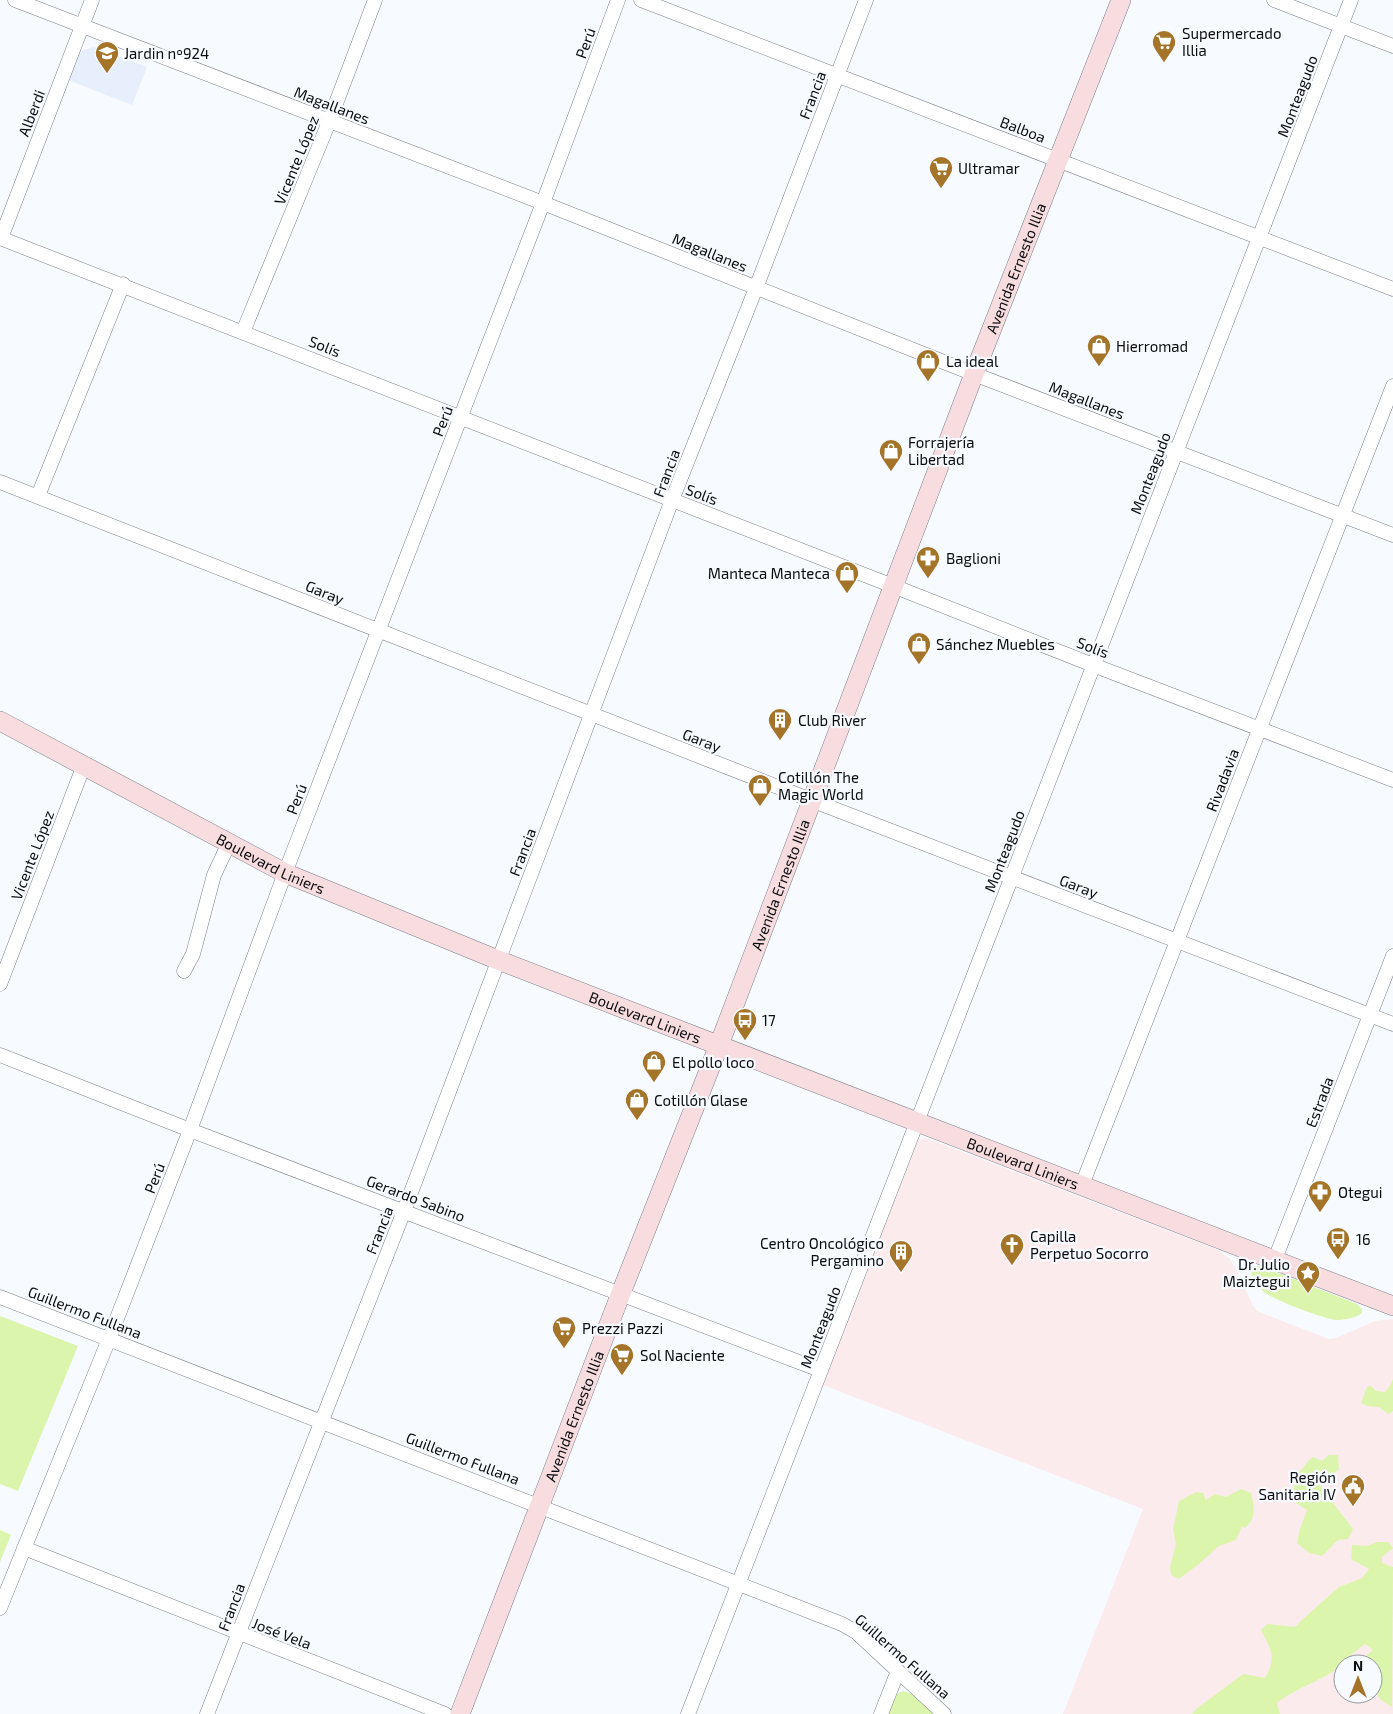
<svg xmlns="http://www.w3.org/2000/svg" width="1393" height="1714" font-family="'Exo 2',sans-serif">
	<rect width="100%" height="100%" fill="#f7fafe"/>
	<path fill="#e7effd" d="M 93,47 L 147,67 L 132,105 L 68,80 L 79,52 Z"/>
	<path fill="#fcebec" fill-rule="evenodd" d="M 926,1138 L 1216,1249 L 1230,1259 L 1235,1267 L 1253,1306 L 1259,1312 L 1329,1339 L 1336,1338 L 1375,1321 L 1393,1319 L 1393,1714 L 1063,1714 L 1143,1509 L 823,1385 L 917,1143 L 919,1140 ZM 1343,1664 L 1373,1664 L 1373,1694 L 1343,1694 Z"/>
	<path fill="#dcf5ac" d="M 1255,1266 L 1260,1266 L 1357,1304 L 1362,1309 L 1362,1313 C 1355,1318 1345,1320 1336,1320 C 1324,1319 1274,1300 1264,1292 C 1258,1287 1252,1278 1251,1270 Z
		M 0,1316 L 78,1346 L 18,1491 L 0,1484 Z
		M 1393,1379 L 1393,1411 L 1388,1414 L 1379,1407 L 1367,1406 L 1361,1403 L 1367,1387 L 1371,1386 L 1376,1391 L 1385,1392 L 1390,1386 Z
		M 1329,1455 L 1338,1455 L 1339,1469 L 1320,1486 L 1353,1529 L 1348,1539 L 1338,1540 L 1322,1556 L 1309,1553 L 1297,1543 L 1300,1529 L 1307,1510 L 1296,1503 L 1293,1494 L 1296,1474 C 1305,1468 1305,1462 1313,1457 L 1322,1461 Z
		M 1241,1489 L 1251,1493 C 1254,1506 1257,1518 1245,1528 L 1242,1526 L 1236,1540 L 1219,1546 L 1199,1564 L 1179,1579 L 1171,1575 L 1170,1567 L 1176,1544 L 1173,1530 L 1179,1501 L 1196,1492 L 1203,1493 L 1206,1500 L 1215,1494 L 1226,1497 Z
		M 0,1530 L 11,1535 L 0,1562 Z
		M 1377,1542 L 1388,1542 L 1393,1548 L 1382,1557 L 1382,1563 L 1393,1567 L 1392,1707 L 1381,1700 L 1374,1691 L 1378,1680 L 1373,1678 L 1373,1664 L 1361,1664 L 1365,1657 L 1373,1650 L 1365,1644 C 1351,1653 1342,1667 1329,1674 C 1312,1684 1293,1690 1277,1703 L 1280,1714 L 1192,1714 L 1196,1709 L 1243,1674 L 1265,1678 C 1277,1657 1271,1650 1261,1630 L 1267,1624 L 1295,1627 L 1304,1618 L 1339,1587 L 1362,1578 L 1369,1569 L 1351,1559 L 1352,1545 L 1367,1546 Z
		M 903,1691 L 912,1694 L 934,1714 L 888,1714 L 895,1695 Z"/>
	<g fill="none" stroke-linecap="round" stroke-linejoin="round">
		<g stroke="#7c828b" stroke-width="15">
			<path id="street" d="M 15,0 L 543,203 L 974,374 L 1393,535
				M 641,0 L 1393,289
				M 1274,0 L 1393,46
				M 0,238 L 893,586 L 1093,665 L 1393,780
				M 1,238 L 92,0
				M 243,332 L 329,122 L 375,0
				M 0,482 L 811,800 L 1393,1024
				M 38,496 L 123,284
				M 184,971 L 193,954 L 214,875 L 229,843
				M 0,984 L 84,765
				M 0,1055 L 190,1130 L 820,1370
				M 1082,1185 L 1393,386
				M 1275,1259 L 1393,956
				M 0,1297 L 842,1624 L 856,1632 L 944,1714
				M 24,1548 L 445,1714
				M 0,1608 L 109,1339 L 190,1130 L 285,873 L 543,203 L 618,0
				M 207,1714 L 404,1211 L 672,500 L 756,288 L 866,0
				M 688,1714 L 1351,0
				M 881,1714 L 898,1671"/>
		</g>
		<g stroke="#7c828b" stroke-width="20">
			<g id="secondary">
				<path id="s1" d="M 0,721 L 285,873 L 498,960 L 1393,1306"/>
				<path id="s2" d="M 460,1714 L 621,1293 L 719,1045 L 974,374 L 1121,0"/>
			</g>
		</g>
		<use href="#street" stroke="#fff" stroke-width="14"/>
		<use href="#secondary" stroke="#f7dddf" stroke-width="19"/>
	</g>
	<defs>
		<g id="supermarket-pin" transform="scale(1.25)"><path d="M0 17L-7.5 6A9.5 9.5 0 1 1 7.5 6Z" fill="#a47429" stroke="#f7fafe"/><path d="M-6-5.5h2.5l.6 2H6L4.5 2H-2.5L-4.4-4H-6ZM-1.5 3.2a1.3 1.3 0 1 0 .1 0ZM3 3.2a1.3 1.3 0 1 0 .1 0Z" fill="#fff"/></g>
		<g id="school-pin" transform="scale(1.25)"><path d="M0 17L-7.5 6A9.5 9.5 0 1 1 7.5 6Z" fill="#a47429" stroke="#f7fafe"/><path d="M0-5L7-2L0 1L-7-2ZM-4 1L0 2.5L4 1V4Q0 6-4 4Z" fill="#fff"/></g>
		<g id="shop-pin" transform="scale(1.25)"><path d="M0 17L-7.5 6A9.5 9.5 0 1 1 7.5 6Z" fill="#a47429" stroke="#f7fafe"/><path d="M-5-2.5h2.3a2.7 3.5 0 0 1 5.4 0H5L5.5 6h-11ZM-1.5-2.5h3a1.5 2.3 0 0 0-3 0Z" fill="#fff"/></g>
		<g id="pharmacy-pin" transform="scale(1.25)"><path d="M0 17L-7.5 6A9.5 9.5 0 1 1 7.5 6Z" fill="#a47429" stroke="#f7fafe"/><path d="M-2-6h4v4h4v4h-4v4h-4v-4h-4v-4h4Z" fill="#fff"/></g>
		<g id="building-pin" transform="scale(1.25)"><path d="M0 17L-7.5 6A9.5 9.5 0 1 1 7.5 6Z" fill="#a47429" stroke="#f7fafe"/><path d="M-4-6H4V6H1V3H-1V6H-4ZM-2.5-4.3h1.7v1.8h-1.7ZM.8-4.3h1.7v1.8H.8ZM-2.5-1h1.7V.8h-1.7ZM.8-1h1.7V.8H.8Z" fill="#fff"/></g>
		<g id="bus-pin" transform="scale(1.25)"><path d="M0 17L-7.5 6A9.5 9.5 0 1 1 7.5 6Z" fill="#a47429" stroke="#f7fafe"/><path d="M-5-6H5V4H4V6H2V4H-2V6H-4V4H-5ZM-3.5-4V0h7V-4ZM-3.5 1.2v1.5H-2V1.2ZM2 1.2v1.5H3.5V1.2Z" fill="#fff"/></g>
		<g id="church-pin" transform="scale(1.25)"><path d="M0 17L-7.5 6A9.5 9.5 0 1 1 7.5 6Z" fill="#a47429" stroke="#f7fafe"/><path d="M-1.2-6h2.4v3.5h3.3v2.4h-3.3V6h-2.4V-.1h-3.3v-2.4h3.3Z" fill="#fff"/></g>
		<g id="sight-pin" transform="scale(1.25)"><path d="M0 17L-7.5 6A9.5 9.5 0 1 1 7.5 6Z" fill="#a47429" stroke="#f7fafe"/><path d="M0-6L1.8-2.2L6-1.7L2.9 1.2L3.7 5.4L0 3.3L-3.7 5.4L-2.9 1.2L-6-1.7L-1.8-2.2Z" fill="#fff"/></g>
		<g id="civic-pin" transform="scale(1.25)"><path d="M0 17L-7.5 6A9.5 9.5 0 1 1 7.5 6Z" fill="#a47429" stroke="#f7fafe"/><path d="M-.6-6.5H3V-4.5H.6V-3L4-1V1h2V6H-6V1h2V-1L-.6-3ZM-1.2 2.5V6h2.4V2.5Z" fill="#fff"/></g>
	</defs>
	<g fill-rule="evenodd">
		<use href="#supermarket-pin" x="1164" y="42"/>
		<use href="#school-pin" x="107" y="53"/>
		<use href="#supermarket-pin" x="941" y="168"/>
		<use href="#shop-pin" x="1099" y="346"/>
		<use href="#shop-pin" x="928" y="361"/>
		<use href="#shop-pin" x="891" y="451"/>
		<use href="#pharmacy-pin" x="928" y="558"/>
		<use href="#shop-pin" x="847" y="573"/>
		<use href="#shop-pin" x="919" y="644"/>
		<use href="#building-pin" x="780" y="720"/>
		<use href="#shop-pin" x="760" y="786"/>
		<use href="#bus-pin" x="745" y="1020"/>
		<use href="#shop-pin" x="654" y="1062"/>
		<use href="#shop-pin" x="637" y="1100"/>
		<use href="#pharmacy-pin" x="1320" y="1192"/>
		<use href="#bus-pin" x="1338" y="1239"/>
		<use href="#church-pin" x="1012" y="1245"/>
		<use href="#building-pin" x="901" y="1252"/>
		<use href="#sight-pin" x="1308" y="1273"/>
		<use href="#supermarket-pin" x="564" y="1328"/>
		<use href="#supermarket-pin" x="622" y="1355"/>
		<use href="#civic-pin" x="1353" y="1486"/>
	</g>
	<g text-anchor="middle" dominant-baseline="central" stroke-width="4.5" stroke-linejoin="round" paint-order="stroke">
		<g font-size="15" fill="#090b0f" stroke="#f7fafe" text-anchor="start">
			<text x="1182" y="33">Supermercado<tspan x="1182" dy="17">Illia</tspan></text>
			<text x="124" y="53">Jardin nº924</text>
			<text x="958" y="168">Ultramar</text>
			<text x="1116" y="346">Hierromad</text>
			<text x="946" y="361">La ideal</text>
			<text x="908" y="442">Forrajería<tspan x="908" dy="17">Libertad</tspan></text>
			<text x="946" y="558">Baglioni</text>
			<text x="830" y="573" text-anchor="end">Manteca Manteca</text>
			<text x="936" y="644">Sánchez Muebles</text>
			<text x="798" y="720">Club River</text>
			<text x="778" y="777">Cotillón The<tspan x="778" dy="17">Magic World</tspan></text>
			<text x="762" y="1020">17</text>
			<text x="672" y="1062">El pollo loco</text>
			<text x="654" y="1100">Cotillón Glase</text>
			<text x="1338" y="1192">Otegui</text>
			<text x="1030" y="1236">Capilla<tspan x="1030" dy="17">Perpetuo Socorro</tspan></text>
			<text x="1356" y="1239">16</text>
			<text x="884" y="1243" text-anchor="end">Centro Oncológico<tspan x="884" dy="17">Pergamino</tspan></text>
			<text x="1290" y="1264" text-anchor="end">Dr. Julio<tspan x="1290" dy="17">Maiztegui</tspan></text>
			<text x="582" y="1328">Prezzi Pazzi</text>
			<text x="640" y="1355">Sol Naciente</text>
			<text x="1336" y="1477" text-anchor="end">Región<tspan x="1336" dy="17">Sanitaria IV</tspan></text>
		</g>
		<g font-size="15" fill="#090b0f" stroke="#f7fafe">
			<text transform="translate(585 43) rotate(-70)">Perú</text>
			<text transform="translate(812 95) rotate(-69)">Francia</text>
			<text transform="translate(1297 96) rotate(-69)">Monteagudo</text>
			<text transform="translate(332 105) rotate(21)">Magallanes</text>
			<text transform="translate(31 113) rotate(-69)">Alberdi</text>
			<text transform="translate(1023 129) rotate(21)">Balboa</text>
			<text transform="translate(296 160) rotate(-68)">Vicente López</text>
			<text transform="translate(710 252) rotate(22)">Magallanes</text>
			<text stroke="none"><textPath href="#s2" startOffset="1549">Avenida Ernesto Illia</textPath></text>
			<text transform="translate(325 346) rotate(22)">Solís</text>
			<text transform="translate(1087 400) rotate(21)">Magallanes</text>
			<text transform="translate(442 421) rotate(-69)">Perú</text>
			<text transform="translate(666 473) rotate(-69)">Francia</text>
			<text transform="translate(1150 473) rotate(-69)">Monteagudo</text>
			<text transform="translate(702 494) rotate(21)">Solís</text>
			<text transform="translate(325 592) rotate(22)">Garay</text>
			<text transform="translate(1093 647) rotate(21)">Solís</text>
			<text transform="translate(702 740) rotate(21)">Garay</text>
			<text transform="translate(1222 780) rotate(-69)">Rivadavia</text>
			<text transform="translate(296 799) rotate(-69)">Perú</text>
			<text transform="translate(1004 851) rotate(-69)">Monteagudo</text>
			<text transform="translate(522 852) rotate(-69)">Francia</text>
			<text transform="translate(32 855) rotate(-69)">Vicente López</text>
			<text stroke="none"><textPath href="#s1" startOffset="306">Boulevard Liniers</textPath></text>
			<text stroke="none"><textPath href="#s2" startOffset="889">Avenida Ernesto Illia</textPath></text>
			<text transform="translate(1079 886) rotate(21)">Garay</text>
			<text stroke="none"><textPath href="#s1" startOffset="711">Boulevard Liniers</textPath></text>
			<text transform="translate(1319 1102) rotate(-69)">Estrada</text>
			<text stroke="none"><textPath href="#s1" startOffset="1116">Boulevard Liniers</textPath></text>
			<text transform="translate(154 1178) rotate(-69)">Perú</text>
			<text transform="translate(416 1198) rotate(21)">Gerardo Sabino</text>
			<text transform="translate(379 1230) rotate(-68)">Francia</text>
			<text transform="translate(85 1312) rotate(21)">Guillermo Fullana</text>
			<text transform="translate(820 1327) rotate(-69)">Monteagudo</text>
			<text stroke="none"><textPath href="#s2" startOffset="319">Avenida Ernesto Illia</textPath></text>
			<text transform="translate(463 1458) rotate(21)">Guillermo Fullana</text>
			<text transform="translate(231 1607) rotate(-69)">Francia</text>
			<text transform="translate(282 1633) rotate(21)">José Vela</text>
			<text transform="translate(903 1656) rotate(41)">Guillermo Fullana</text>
		</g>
	</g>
	<g transform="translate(1358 1679)"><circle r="24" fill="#f7fafe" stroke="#989a9e"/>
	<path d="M0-4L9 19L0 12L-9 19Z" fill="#a47429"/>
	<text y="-8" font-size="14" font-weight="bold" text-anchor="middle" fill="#090b0f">N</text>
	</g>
</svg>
